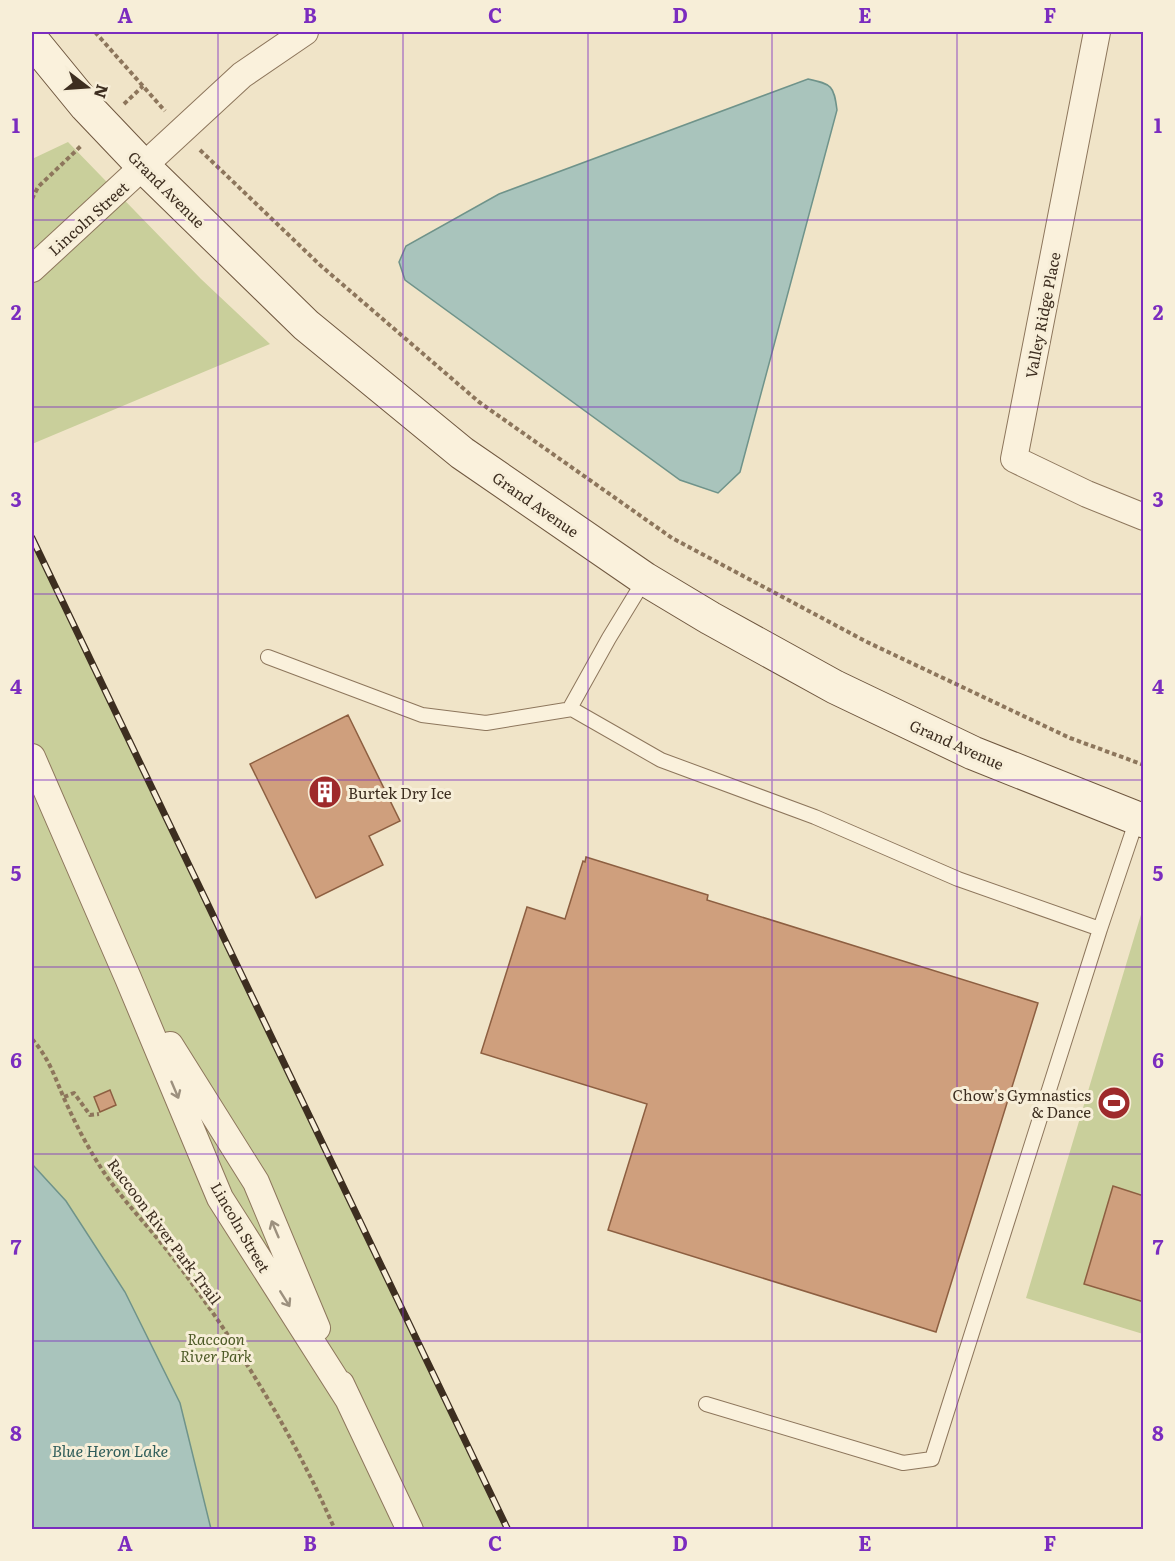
<svg xmlns="http://www.w3.org/2000/svg" width="1175" height="1561" font-family="Literata,serif">
	<rect width="100%" height="100%" fill="#f0e4c8"/>
	<path fill="#c9cf9b" d="M 68,142 L 201,279 L 270,344 L 32,444 L 32,159 Z
		M 32,538 L 508,1529 L 32,1529 Z
		M 1143,908 L 1143,1334 L 1026,1298 Z"/>
	<path fill="#a9c4bc" stroke="#6f938a" stroke-width="1.5" d="M 808,79 C 832,84 834,86 837,110 L 740,472 L 718,493 L 680,480 L 405,280 L 399,262 L 406,246 L 499,194 Z
		M 32,1164 L 66,1201 L 125,1292 L 180,1403 L 211,1529 L 32,1529 Z"/>
	<path fill="#cf9f7d" stroke="#8d5f41" stroke-width="1.5" d="M 348,715 L 400,821 L 369,836 L 383,865 L 316,898 L 250,764 Z
		M 586,857 L 708,895 L 707,900 L 1038,1003 L 936,1332 L 608,1230 L 647,1104 L 481,1053 L 527,907 L 565,919 L 583,861 L 585,862 Z
		M 110,1090 L 116,1105 L 100,1112 L 94,1097 Z
		M 1113,1186 L 1144,1196 L 1144,1302 L 1084,1284 Z"/>
	<g fill="none" stroke-linecap="round" stroke-linejoin="round">
		<g stroke="#8d765c" stroke-width="16">
			<path id="lane" d="M 645,579 L 609,638 L 570,708 L 661,760 L 815,817 L 958,879 L 1100,929 L 1137,819
				M 268,657 L 422,715 L 486,723 L 572,709
				M 706,1404 L 903,1463 L 932,1459 L 1100,929"/>
		</g>
		<g stroke="#8d765c" stroke-width="28">
			<path id="street" d="M 1097,32 L 1014,459 L 1087,494 L 1144,517
				M 32,269 L 242,75 L 305,32
				M 32,757 L 128,978 L 220,1198 L 348,1399
				M 170,1045 L 256,1182 L 317,1328
				M 341,1384 L 410,1530"/>
		</g>
		<g stroke="#6f573f" stroke-width="35">
			<path id="secondary" d="M 32,40 L 86,106 L 144,167 L 306,325 L 462,453 L 645,579 L 710,618 L 835,687 L 973,753 L 1144,821"/>
		</g>
		<path stroke="#8d765c" stroke-width="4" stroke-dasharray="4.5 3" stroke-linecap="butt" d="M 95,32 L 165,111
			M 124,104 L 143,86
			M 200,150 L 320,265 L 479,402 L 672,538 L 867,642 L 1070,738 L 1144,765
			M 32,199 L 38,187 L 82,145
			M 32,1039 C 51,1060 56,1082 68,1107 C 78,1129 90,1151 103,1171 C 126,1205 156,1234 180,1267 C 240,1348 295,1437 335,1530
			M 64,1097 L 74,1093 L 90,1115 L 99,1114"/>
		<use href="#lane" stroke="#faf1dc" stroke-width="14"/>
		<use href="#street" stroke="#faf1dc" stroke-width="26"/>
		<use href="#secondary" stroke="#faf1dc" stroke-width="33"/>
		<g stroke="#3d2e20" stroke-width="7">
			<path id="rail" d="M 32,538 L 508,1530"/>
		</g>
		<use href="#rail" stroke="#f7eed8" stroke-width="4.5" stroke-dasharray="14" stroke-linecap="butt"/>
	</g>
	<defs><path id="oneway-shaft" d="M-6 0H5M1.5-3L5.5 0L1.5 3" fill="none" stroke-width="1.6" stroke-linecap="round" stroke-linejoin="round" transform="scale(1.5)"/></defs>
	<g stroke="#9c907e">
		<use href="#oneway-shaft" transform="translate(175 1090) rotate(67)"/>
		<use href="#oneway-shaft" transform="translate(275 1229) rotate(-113)"/>
		<use href="#oneway-shaft" transform="translate(285 1299) rotate(58)"/>
	</g>
	<path fill="none" stroke="#7b2cbf" stroke-width="1.5" stroke-opacity="0.55" d="M 218,32 L 218,1530M 403,32 L 403,1530M 588,32 L 588,1530M 772,32 L 772,1530M 957,32 L 957,1530M 32,220 L 1144,220M 32,407 L 1144,407M 32,594 L 1144,594M 32,780 L 1144,780M 32,967 L 1144,967M 32,1154 L 1144,1154M 32,1341 L 1144,1341"/>
	<defs>
		<g id="building-disc" transform="scale(1.725)"><circle r="9.5" fill="#9e2a2b" stroke="#f7eed8"/><path d="M-4-6H4V6H1V3H-1V6H-4ZM-2.5-4.3h1.7v1.8h-1.7ZM.8-4.3h1.7v1.8H.8ZM-2.5-1h1.7V.8h-1.7ZM.8-1h1.7V.8H.8Z" fill="#fff"/></g>
		<g id="stadium-disc" transform="scale(1.725)"><circle r="9.5" fill="#9e2a2b" stroke="#f7eed8"/><path d="M0-5a6.5 5 0 1 0 0 10a6.5 5 0 1 0 0-10ZM-3.5-1.8h7v3.6h-7Z" fill="#fff"/></g>
	</defs>
	<g fill-rule="evenodd">
		<use href="#building-disc" x="325" y="792"/>
		<use href="#stadium-disc" x="1114" y="1103"/>
	</g>
	<g text-anchor="middle" dominant-baseline="central" stroke-width="6" stroke-linejoin="round" paint-order="stroke">
		<g font-size="15" fill="#3d2e20" stroke="#f7eed8">
			<text transform="translate(167 189) rotate(45)">Grand Avenue</text>
			<text transform="translate(88 218) rotate(-42)">Lincoln Street</text>
			<text transform="translate(1042 315) rotate(-79)">Valley Ridge Place</text>
			<text transform="translate(536 504) rotate(35)">Grand Avenue</text>
			<text transform="translate(957 744) rotate(24)">Grand Avenue</text>
			<text transform="translate(241 1227) rotate(60)">Lincoln Street</text>
			<text transform="translate(165 1231) rotate(53)">Raccoon River Park Trail</text>
		</g>
		<g font-size="15" fill="#3d2e20" stroke="#f7eed8" text-anchor="start">
			<text x="348" y="792">Burtek Dry Ice</text>
			<text x="1091" y="1094" text-anchor="end">Chow's Gymnastics<tspan x="1091" dy="17">&amp; Dance</tspan></text>
		</g>
		<g font-size="15" font-style="italic" fill="#4d5a26" stroke="#f7eed8">
			<text x="216" y="1338">Raccoon<tspan x="216" dy="17">River Park</tspan></text>
		</g>
		<g font-size="16" font-style="italic" fill="#2f5d5a" stroke="#f7eed8">
			<text x="110" y="1450">Blue Heron Lake</text>
		</g>
	</g>
	<rect width="1175" height="1561" fill="none" stroke="#f7eed8" stroke-width="66"/>
	<g transform="translate(87 87) rotate(107)" stroke="#f7eed8" stroke-width="4.5" paint-order="stroke">
	<path d="M0-4.5L10 22L0 15L-10 22Z" fill="#3d2e20"/>
	<text y="-9" font-size="16" font-weight="bold" text-anchor="middle" fill="#3d2e20">N</text>
	</g>
	<rect x="33" y="33" width="1109" height="1495" fill="none" stroke="#7b2cbf" stroke-width="2"/>
	<g font-size="20" text-anchor="middle" font-weight="bold" fill="#7b2cbf">
		<text x="125" y="23">A</text>
		<text x="310" y="23">B</text>
		<text x="495" y="23">C</text>
		<text x="680" y="23">D</text>
		<text x="865" y="23">E</text>
		<text x="1050" y="23">F</text>
		<text x="16" y="133">1</text>
		<text x="1158" y="133">1</text>
		<text x="16" y="320">2</text>
		<text x="1158" y="320">2</text>
		<text x="16" y="507">3</text>
		<text x="1158" y="507">3</text>
		<text x="16" y="694">4</text>
		<text x="1158" y="694">4</text>
		<text x="16" y="881">5</text>
		<text x="1158" y="881">5</text>
		<text x="16" y="1068">6</text>
		<text x="1158" y="1068">6</text>
		<text x="16" y="1255">7</text>
		<text x="1158" y="1255">7</text>
		<text x="16" y="1441">8</text>
		<text x="1158" y="1441">8</text>
		<text x="125" y="1551">A</text>
		<text x="310" y="1551">B</text>
		<text x="495" y="1551">C</text>
		<text x="680" y="1551">D</text>
		<text x="865" y="1551">E</text>
		<text x="1050" y="1551">F</text>
	</g>
</svg>
